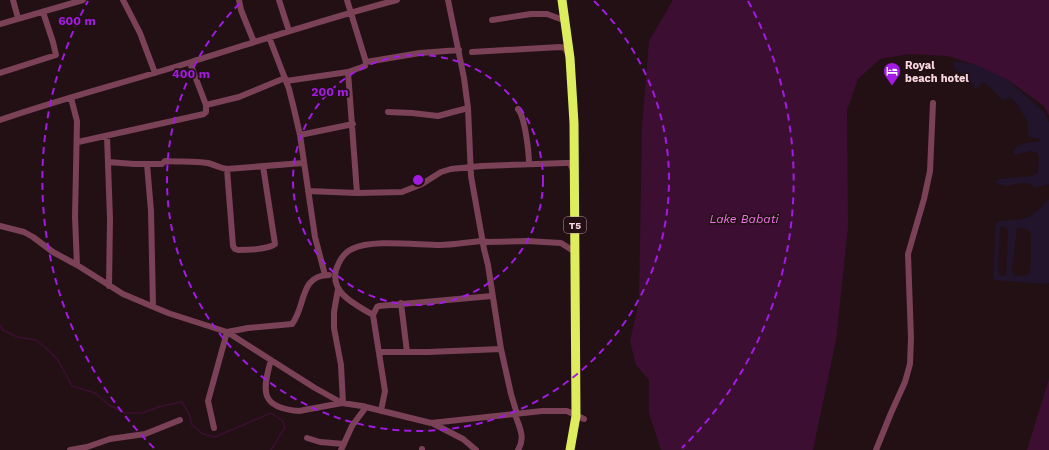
<svg xmlns="http://www.w3.org/2000/svg" width="1049" height="450" font-family="'Work Sans',sans-serif">
	<rect width="100%" height="100%" fill="#221015"/>
	<path fill="#21142b" fill-rule="evenodd" d="M 954,61 L 976,65 L 1008,80 L 1044,112 L 1049,122 L 1049,184 L 1035,188 C 1029,179 1016,185 1007,186 C 1003,186 1000,184 997,183 L 996,181 L 999,179 L 1031,176 L 1038,173 L 1039,157 L 1037,153 L 1031,151 L 1014,155 L 1013,151 C 1019,143 1029,142 1038,142 L 1040,140 L 1039,138 C 1022,138 1029,130 1027,120 C 1020,111 1018,103 1009,97 L 1004,100 L 1002,100 L 998,95 L 985,83 L 981,83 L 980,87 L 975,90 L 973,84 L 953,67 Z
		M 1049,199 L 1049,283 L 1041,284 L 995,280 L 993,279 L 996,223 L 999,221 C 1028,219 1028,221 1049,199 ZM 1000,227 L 1005,227 L 1008,230 L 1008,233 L 1006,275 L 1002,276 L 999,274 L 998,266 ZM 1017,228 L 1027,229 L 1031,233 L 1031,264 L 1029,274 L 1024,276 L 1014,275 L 1012,270 Z"/>
	<path fill="#3c0f32" d="M 673,0 L 1049,0 L 1049,116 L 1044,106 L 1008,80 L 976,65 L 948,56 L 908,54 L 880,59 L 858,79 L 847,110 L 848,227 L 836,340 L 813,450 L 661,450 L 649,413 L 649,380 L 636,365 L 630,341 L 639,301 L 642,127 L 649,41 Z
		M 1049,378 L 1049,450 L 1027,450 L 1049,379 Z"/>
	<g fill="none" stroke-linecap="round" stroke-linejoin="round">
		<path stroke="#3c0f32" stroke-width="1.5" d="M 0,325 L 3,330 L 17,337 L 36,340 L 47,349 L 58,360 L 72,386 L 95,393 L 109,405 L 125,413 L 142,413 L 162,406 L 182,402 L 189,414 L 192,425 L 203,434 L 215,437 L 271,413 L 283,421 L 285,427 L 271,450"/>
		<path stroke="#7b4157" stroke-width="6" d="M 13,0 L 18,18
			M 123,0 L 140,33 L 155,73
			M 239,0 L 241,10 L 254,42
			M 279,0 L 289,31
			M 448,0 L 464,78 L 468,108 L 471,176 L 484,249 L 488,265 L 501,349 L 511,394 L 517,414
			M 492,20 L 531,14 L 547,14 L 566,21
			M 0,24 L 83,0
			M 269,37 L 289,89 L 294,109 L 300,135 L 315,237 L 325,275
			M 472,52 L 560,47 L 565,48 L 568,54
			M 366,62 L 420,53 L 459,50
			M 348,72 L 357,193
			M 0,73 L 56,55 L 53,42 L 43,12
			M 286,81 L 348,72 L 365,66 L 366,62 L 347,0
			M 71,98 L 77,121 L 75,217 L 77,265
			M 206,105 L 239,97 L 285,78
			M 518,109 C 525,117 529,153 529,164
			M 388,112 L 412,113 L 438,116 L 468,108
			M 0,120 C 63,98 127,82 191,62 C 259,41 327,18 397,0
			M 300,135 L 353,124
			M 107,136 L 110,219 L 109,286
			M 78,142 L 204,114 L 206,112 L 206,105 L 190,63
			M 108,162 L 134,164 L 162,164 L 165,161 C 179,162 194,161 208,163 C 215,165 220,168 227,169 L 303,163
			M 147,164 L 151,211 L 153,306
			M 227,169 L 233,246 L 235,249 L 238,250 C 248,250 267,250 275,244 L 263,166
			M 308,191 L 357,193 L 402,192 L 422,184 L 441,172 L 451,169 L 482,166 L 565,163 L 570,163 L 573,170
			M 0,226 L 24,232 L 33,237 L 53,252 L 77,265 L 123,294 L 168,313 L 227,332 L 315,388 L 342,403 L 362,406 L 431,423 L 542,411 L 567,411 L 584,419
			M 338,289 L 334,312 L 334,328 L 341,365 L 343,403
			M 401,303 L 407,352
			M 373,315 L 377,307 L 379,306 L 492,296
			M 379,352 L 428,352 L 501,349
			M 271,360 C 262,391 260,408 299,411 L 342,403
			M 381,411 L 385,391 L 373,315 C 357,305 330,294 336,270 C 339,261 343,253 352,249 C 371,239 417,245 440,245 C 454,245 468,242 482,241 L 488,242 L 527,241 L 561,243 L 575,252
			M 515,414 C 519,427 526,437 518,450
			M 432,423 L 463,439 L 476,450
			M 214,428 L 208,401 L 227,332 L 248,328 L 292,324 C 306,307 299,275 329,275
			M 307,438 L 320,442 L 344,444
			M 70,450 L 87,447 L 110,439 L 145,434 L 180,420
			M 341,450 L 352,426 L 366,407
			M 422,450 L 422,449
			M 876,450 L 891,413 L 905,382 L 910,364 L 911,338 L 908,254 L 924,199 L 930,171 L 933,103"/>
		<path stroke="#dded5e" stroke-width="9" d="M 562,0 L 570,58 L 574,123 L 576,416 L 570,450"/>
	</g>
	<g fill="none" stroke="#a31ae2" stroke-width="2" stroke-dasharray="7 5">
		<circle cx="418" cy="180" r="125"/>
		<path d="M594 1A251 251 0 1 1 242 1"/>
		<path d="M154 448A376 376 0 0 1 88 1M748 1A376 376 0 0 1 682 448"/>
	</g>
	<defs>
		<g id="hotel-pin" transform="scale(0.9)"><path d="M0 17L-7.5 6A9.5 9.5 0 1 1 7.5 6Z" fill="#a31ae2" stroke="#221015"/><path d="M-6-4.5h1.5V1H6V5H4.5V3h-9V5H-6ZM-4 0a1.8 1.8 0 1 1 3.6 0ZM.5 0V-2.5h3Q6-2.5 6 0Z" fill="#fff"/></g>
	</defs>
	<g fill-rule="evenodd">
		<use href="#hotel-pin" x="892" y="71"/>
	</g>
	<g text-anchor="middle" dominant-baseline="central" stroke-width="3.5" stroke-linejoin="round" paint-order="stroke">
		<rect fill="#221015" stroke="#b99ba4" stroke-width="1" x="564" y="217" width="22" height="16" rx="3"/>
		<g font-size="10" font-weight="bold" fill="#fad6e1">
			<text x="575" y="225">T5</text>
		</g>
		<g font-size="11" font-weight="bold" fill="#fad6e1" stroke="#221015" text-anchor="start">
			<text x="905" y="65">Royal<tspan x="905" dy="13">beach hotel</tspan></text>
		</g>
		<g font-size="12" font-style="italic" fill="#ef70e8" stroke="#221015">
			<text x="744" y="219">Lake Babati</text>
		</g>
	</g>
	<circle cx="418" cy="180" r="6" fill="#a31ae2" stroke="#221015" stroke-width="2"/>
	<g font-size="12" text-anchor="middle" font-weight="bold" fill="#a31ae2" stroke="#221015" stroke-width="3.5" stroke-linejoin="round" paint-order="stroke">
		<text x="77" y="25">600 m</text>
		<text x="191" y="78">400 m</text>
		<text x="330" y="96">200 m</text>
	</g>
</svg>
